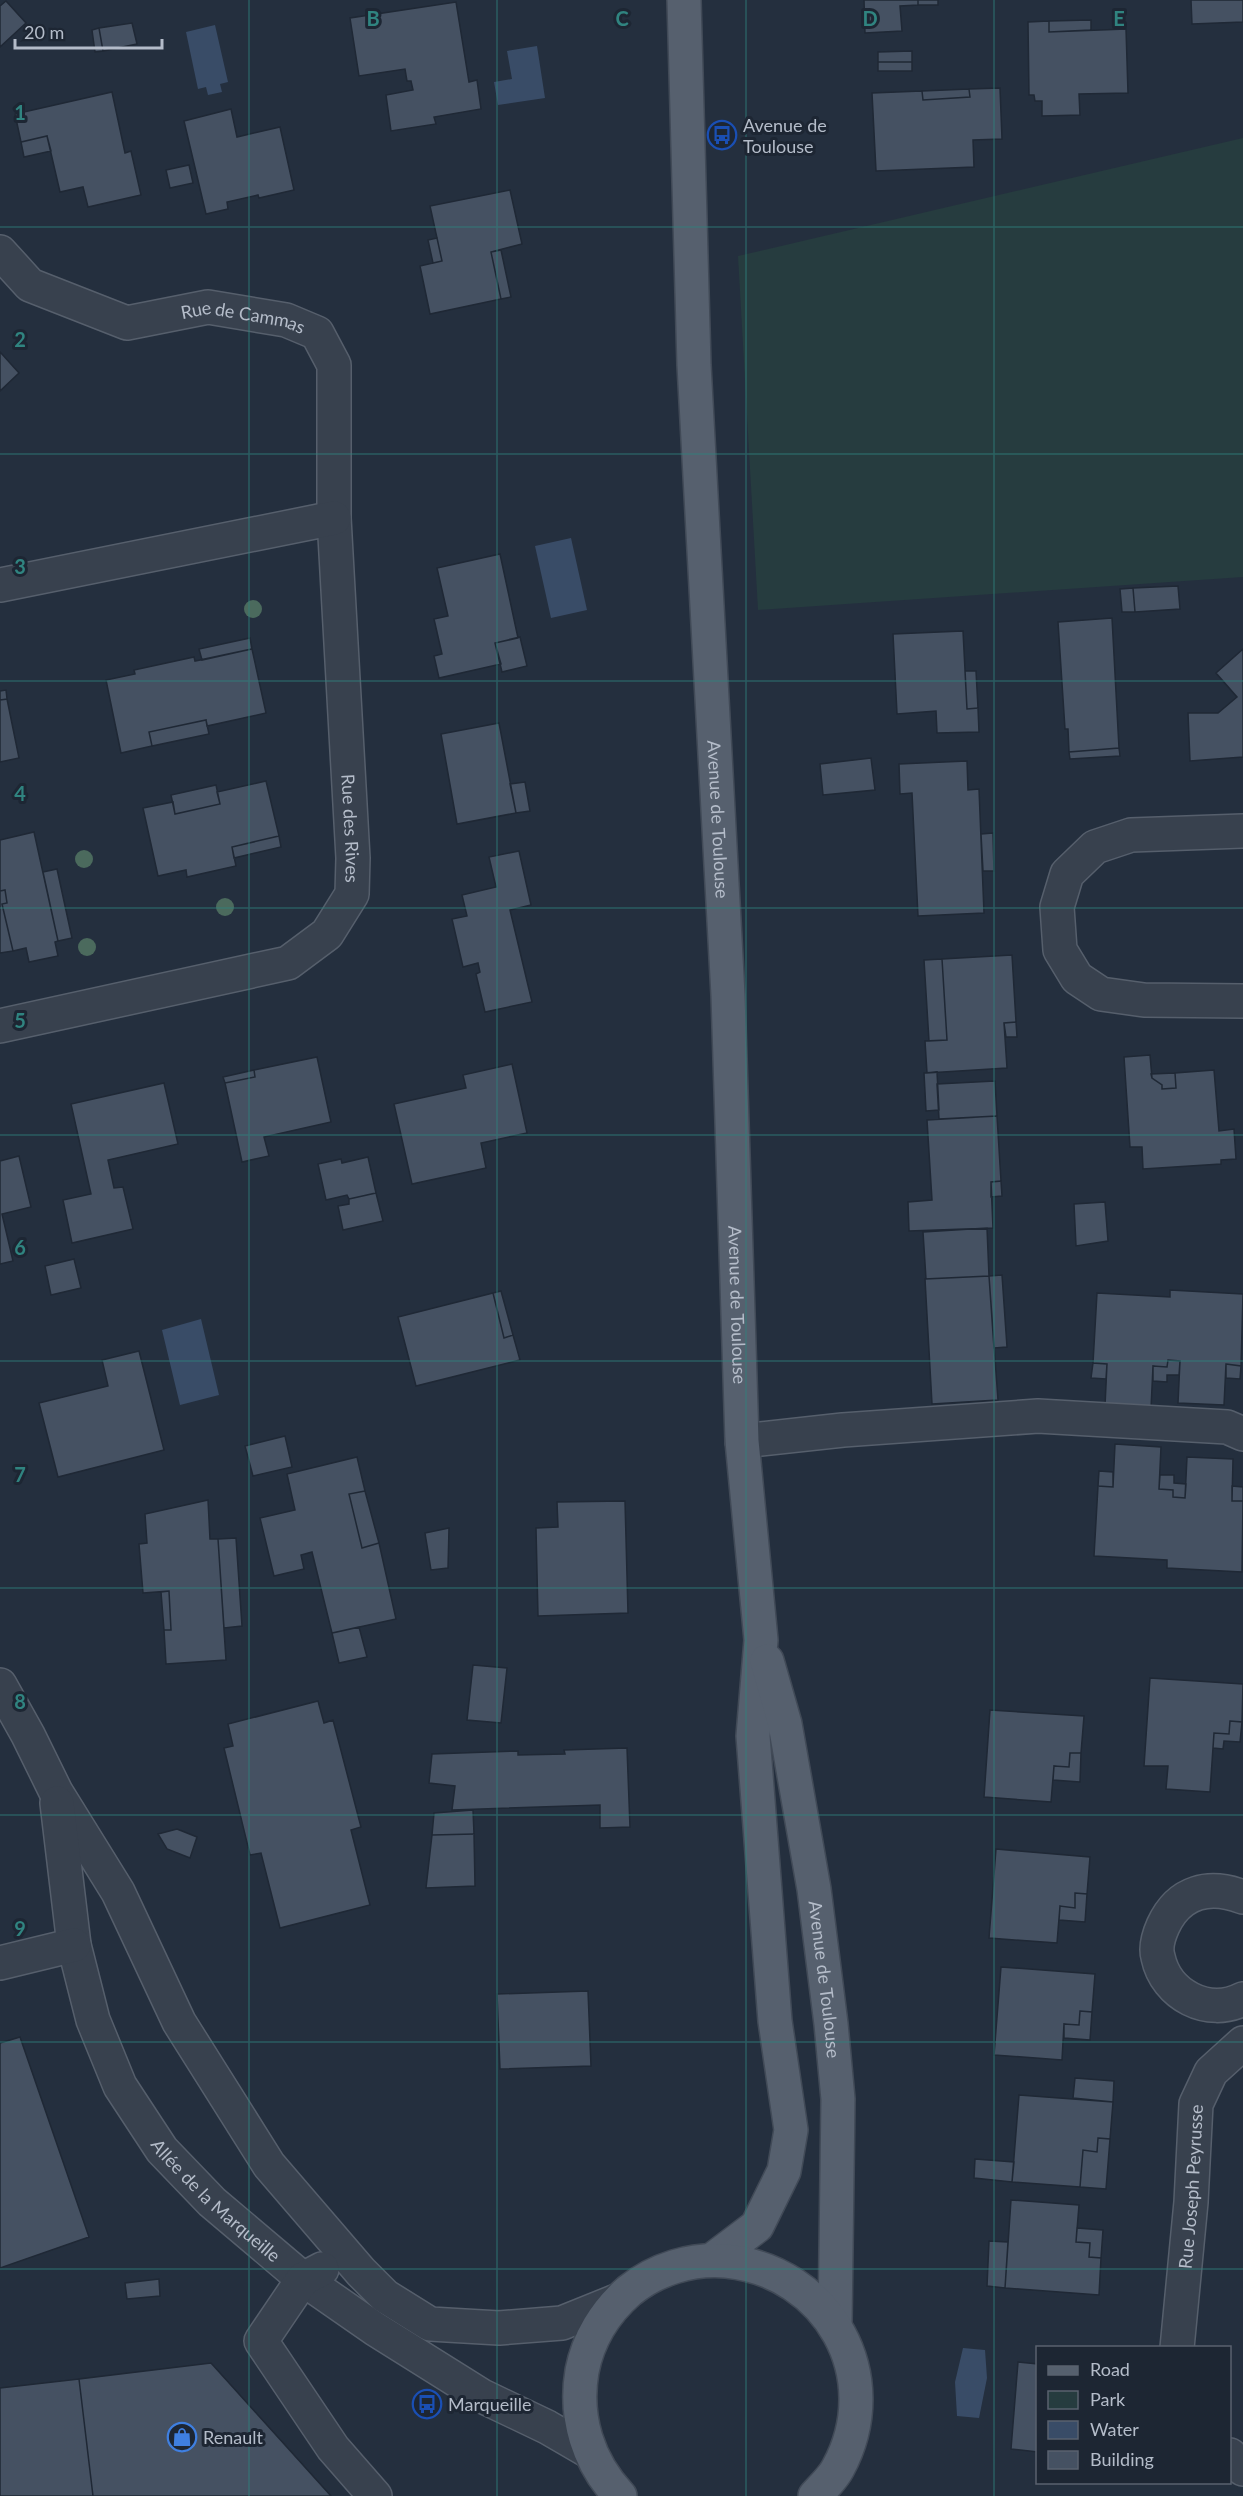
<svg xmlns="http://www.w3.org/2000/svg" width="1243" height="2496" font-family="Lato,sans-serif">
	<rect width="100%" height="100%" fill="#242f3e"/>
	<path fill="#263c3f" d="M 1243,138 L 1243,577 L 758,610 L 738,256 Z"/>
	<path fill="#394c67" d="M 215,25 L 228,82 L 220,84 L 222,92 L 208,95 L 206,87 L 198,89 L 186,32 Z
		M 537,46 L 545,98 L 498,105 L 494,82 L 512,79 L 507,51 Z
		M 571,538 L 587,610 L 551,618 L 535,546 Z
		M 201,1319 L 219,1395 L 180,1405 L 162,1330 Z
		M 963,2348 L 985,2350 L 987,2378 L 979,2418 L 957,2416 L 955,2382 Z"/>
	<path fill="#455162" stroke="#1f2835" stroke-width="1.5" d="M 864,0 L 918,0 L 918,5 L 900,6 L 902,31 L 865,33 Z
		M 918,0 L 938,0 L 938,5 L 918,5 Z
		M 1191,0 L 1243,0 L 1243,22 L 1192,24 Z
		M 6,1 L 26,23 L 0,47 L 0,6 Z
		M 456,2 L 469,82 L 477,80 L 481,109 L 434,117 L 436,124 L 391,131 L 386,95 L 413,90 L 411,81 L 407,81 L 405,69 L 359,76 L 350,18 Z
		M 1091,20 L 1091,30 L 1049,32 L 1049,21 Z
		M 1049,21 L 1049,32 L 1126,29 L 1128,93 L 1079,94 L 1080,115 L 1042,116 L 1042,101 L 1035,101 L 1034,95 L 1029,95 L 1028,22 Z
		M 132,23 L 137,44 L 103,51 L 99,28 Z
		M 99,28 L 103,51 L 95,52 L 92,30 Z
		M 912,51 L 912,62 L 878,62 L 878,52 Z
		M 878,62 L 912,62 L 912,71 L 878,71 Z
		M 1000,88 L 1002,139 L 973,140 L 974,167 L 876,171 L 872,93 L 922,91 L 923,100 L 970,97 L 969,89 Z
		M 969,89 L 970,97 L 923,100 L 922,91 Z
		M 112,92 L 125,153 L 131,151 L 141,195 L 88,207 L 83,187 L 60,192 L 47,136 L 21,142 L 15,114 Z
		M 231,109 L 237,137 L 280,127 L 294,190 L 259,198 L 258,195 L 227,202 L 228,209 L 206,214 L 184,121 Z
		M 47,136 L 51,151 L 24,157 L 21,142 Z
		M 189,165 L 193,183 L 170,188 L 166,170 Z
		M 510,190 L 522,244 L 491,252 L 501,299 L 430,314 L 420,266 L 442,261 L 430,206 Z
		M 437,238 L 442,261 L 433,263 L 428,240 Z
		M 501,250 L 511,297 L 501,299 L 491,252 Z
		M 0,352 L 19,373 L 0,391 Z
		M 500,554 L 518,638 L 495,643 L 501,664 L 439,678 L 434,656 L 442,654 L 434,619 L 448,616 L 437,568 Z
		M 1178,586 L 1180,609 L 1135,612 L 1133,588 Z
		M 1133,588 L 1135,612 L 1122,612 L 1120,589 Z
		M 1112,618 L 1119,748 L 1069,752 L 1068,729 L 1065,729 L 1058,622 Z
		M 963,631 L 967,709 L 978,708 L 979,732 L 937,733 L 936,711 L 897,714 L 893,634 Z
		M 520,637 L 527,666 L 502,672 L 495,643 Z
		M 250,638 L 252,649 L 202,660 L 199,649 Z
		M 252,649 L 266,713 L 207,726 L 206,720 L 149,732 L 152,746 L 121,753 L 106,680 L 135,674 L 134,670 L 194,657 L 195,661 Z
		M 1243,649 L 1243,757 L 1190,761 L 1188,713 L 1218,713 L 1237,697 L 1216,673 Z
		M 965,671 L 976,671 L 978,708 L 967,709 Z
		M 6,690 L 7,699 L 0,700 L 0,691 Z
		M 7,699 L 19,758 L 0,762 L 0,700 Z
		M 206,720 L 209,734 L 152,746 L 149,732 Z
		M 499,723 L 516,813 L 457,824 L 441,734 Z
		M 1119,748 L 1120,756 L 1070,759 L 1069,752 Z
		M 871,758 L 875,790 L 823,795 L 820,764 Z
		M 967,761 L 968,790 L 979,789 L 984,913 L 918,916 L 912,793 L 900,794 L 899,764 Z
		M 266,781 L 279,836 L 232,847 L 236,866 L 187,877 L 186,870 L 158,876 L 143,808 L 173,802 L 175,814 L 220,804 L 217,792 Z
		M 525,782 L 530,811 L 516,813 L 510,784 Z
		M 216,785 L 220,804 L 175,814 L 171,795 Z
		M 34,832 L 58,941 L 55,942 L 58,956 L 29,962 L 26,948 L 13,951 L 2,904 L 7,903 L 5,890 L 0,891 L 0,840 Z
		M 993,833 L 994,871 L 983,871 L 981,834 Z
		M 279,836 L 281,847 L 234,858 L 232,847 Z
		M 519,851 L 531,905 L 510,910 L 532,1002 L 485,1012 L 476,974 L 480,972 L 478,963 L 463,967 L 452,919 L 467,916 L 462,895 L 496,887 L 489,857 Z
		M 57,869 L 72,938 L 58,941 L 43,872 Z
		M 5,890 L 7,903 L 2,904 L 13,951 L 0,953 L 0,891 Z
		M 1012,955 L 1016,1022 L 1004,1023 L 1007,1068 L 927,1073 L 925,1041 L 947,1040 L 942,959 Z
		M 942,959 L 947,1040 L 929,1041 L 924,960 Z
		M 1016,1022 L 1017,1037 L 1006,1037 L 1004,1023 Z
		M 1150,1055 L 1152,1078 L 1162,1085 L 1162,1089 L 1176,1088 L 1175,1073 L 1214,1070 L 1219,1131 L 1234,1129 L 1236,1159 L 1221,1160 L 1221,1164 L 1143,1169 L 1142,1147 L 1130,1147 L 1124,1057 Z
		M 317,1057 L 331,1122 L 264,1137 L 269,1156 L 242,1162 L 225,1083 L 255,1077 L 254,1070 Z
		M 512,1064 L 527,1133 L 481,1143 L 486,1168 L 412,1184 L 394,1104 L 466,1088 L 463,1075 Z
		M 254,1070 L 255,1077 L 225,1083 L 223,1077 Z
		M 937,1072 L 939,1110 L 926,1111 L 924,1073 Z
		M 1175,1073 L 1176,1088 L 1162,1089 L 1162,1085 L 1152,1078 L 1151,1074 Z
		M 995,1081 L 997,1116 L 939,1119 L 937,1084 Z
		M 164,1083 L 178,1144 L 108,1160 L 114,1188 L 123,1187 L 133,1229 L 72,1243 L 63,1200 L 91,1194 L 71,1104 Z
		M 997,1116 L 1001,1181 L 991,1182 L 993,1228 L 909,1231 L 908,1202 L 932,1200 L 927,1120 Z
		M 19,1156 L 31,1207 L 2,1214 L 13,1261 L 0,1264 L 0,1161 Z
		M 368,1157 L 376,1193 L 349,1199 L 347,1195 L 326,1200 L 318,1164 L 341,1159 L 342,1163 Z
		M 1001,1181 L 1002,1196 L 991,1197 L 991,1182 Z
		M 376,1193 L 383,1221 L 343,1230 L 338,1206 L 349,1204 L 349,1199 Z
		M 1105,1202 L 1108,1241 L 1076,1246 L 1074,1204 Z
		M 987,1228 L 989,1276 L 926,1279 L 923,1232 Z
		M 74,1259 L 81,1288 L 51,1295 L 45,1266 Z
		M 1002,1275 L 1007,1347 L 994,1348 L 989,1276 Z
		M 989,1276 L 998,1400 L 932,1404 L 925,1279 Z
		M 1170,1290 L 1243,1294 L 1241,1366 L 1226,1364 L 1224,1405 L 1178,1403 L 1180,1361 L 1168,1360 L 1167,1367 L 1153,1366 L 1151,1409 L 1105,1406 L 1107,1364 L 1093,1363 L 1097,1293 L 1170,1297 Z
		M 501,1291 L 513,1335 L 504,1338 L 493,1293 Z
		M 493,1293 L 504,1338 L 513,1335 L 520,1360 L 416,1386 L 398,1317 Z
		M 139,1351 L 164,1450 L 58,1477 L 39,1403 L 108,1386 L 102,1360 Z
		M 1168,1360 L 1180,1361 L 1179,1375 L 1167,1375 L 1167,1382 L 1153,1381 L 1153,1366 L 1167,1367 Z
		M 1093,1363 L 1107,1364 L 1106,1379 L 1091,1378 Z
		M 1226,1364 L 1241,1366 L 1240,1379 L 1226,1378 Z
		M 285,1436 L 292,1467 L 253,1476 L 245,1446 Z
		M 1115,1444 L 1161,1447 L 1159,1489 L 1173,1490 L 1173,1497 L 1185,1498 L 1187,1457 L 1233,1459 L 1232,1501 L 1243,1501 L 1242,1572 L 1167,1568 L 1167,1560 L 1094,1556 L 1098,1486 L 1113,1487 Z
		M 357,1457 L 365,1491 L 349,1494 L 362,1548 L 379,1543 L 396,1619 L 332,1633 L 312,1552 L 301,1555 L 304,1569 L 274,1576 L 260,1518 L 295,1510 L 287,1474 Z
		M 1099,1471 L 1113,1472 L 1113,1487 L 1098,1486 Z
		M 1160,1475 L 1174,1475 L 1174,1483 L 1186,1484 L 1185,1498 L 1173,1497 L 1173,1490 L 1159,1489 Z
		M 1232,1486 L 1243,1487 L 1243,1501 L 1232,1501 Z
		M 365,1491 L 379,1543 L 362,1548 L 349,1494 Z
		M 208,1500 L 210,1539 L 218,1539 L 226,1660 L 166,1664 L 164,1630 L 171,1630 L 169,1591 L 143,1593 L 139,1544 L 147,1543 L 145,1514 Z
		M 625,1501 L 628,1613 L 538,1616 L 536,1528 L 558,1527 L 557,1502 Z
		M 449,1528 L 448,1568 L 431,1570 L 425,1533 Z
		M 236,1538 L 242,1626 L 224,1628 L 218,1539 Z
		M 169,1591 L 171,1630 L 164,1630 L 161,1592 Z
		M 359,1627 L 367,1657 L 339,1663 L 332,1633 Z
		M 473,1665 L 507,1668 L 501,1723 L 467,1720 Z
		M 1150,1678 L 1243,1684 L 1242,1722 L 1230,1721 L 1229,1734 L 1214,1733 L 1210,1792 L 1166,1789 L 1168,1766 L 1144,1766 Z
		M 318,1701 L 324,1723 L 333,1720 L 361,1827 L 351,1830 L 370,1905 L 280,1928 L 261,1853 L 250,1855 L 224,1748 L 233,1746 L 228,1724 Z
		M 990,1710 L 1084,1716 L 1081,1753 L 1070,1753 L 1069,1767 L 1054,1766 L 1051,1802 L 984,1797 Z
		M 1230,1721 L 1242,1722 L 1240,1742 L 1224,1741 L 1223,1749 L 1213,1748 L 1214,1733 L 1229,1734 Z
		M 627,1748 L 630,1827 L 600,1828 L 600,1805 L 452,1810 L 455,1786 L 429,1783 L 432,1754 L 518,1751 L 518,1755 L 565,1754 L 564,1750 Z
		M 1070,1753 L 1081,1753 L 1080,1782 L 1053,1780 L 1054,1766 L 1069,1767 Z
		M 473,1810 L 474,1834 L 432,1835 L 434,1813 Z
		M 177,1829 L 197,1837 L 190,1858 L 167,1849 L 158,1834 Z
		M 474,1834 L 475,1886 L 426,1888 L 432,1835 Z
		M 996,1849 L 1090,1857 L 1087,1894 L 1075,1893 L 1075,1908 L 1060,1906 L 1057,1943 L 989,1938 Z
		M 1075,1893 L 1087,1894 L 1085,1922 L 1059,1920 L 1060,1906 L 1075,1908 Z
		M 1001,1967 L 1095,1974 L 1092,2012 L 1080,2011 L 1079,2025 L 1064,2024 L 1062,2060 L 994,2055 Z
		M 588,1991 L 591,2066 L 500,2069 L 497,1994 Z
		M 1080,2011 L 1092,2012 L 1090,2040 L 1064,2038 L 1064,2024 L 1079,2025 Z
		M 20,2037 L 89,2237 L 0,2268 L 0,2043 Z
		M 1075,2078 L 1114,2081 L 1113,2102 L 1073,2098 Z
		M 1019,2095 L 1113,2102 L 1110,2139 L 1098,2138 L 1097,2152 L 1083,2150 L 1080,2187 L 1012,2182 Z
		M 1098,2138 L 1110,2139 L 1106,2189 L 1080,2187 L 1083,2150 L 1097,2152 Z
		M 975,2159 L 1014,2162 L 1012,2182 L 974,2178 Z
		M 1011,2200 L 1079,2205 L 1076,2242 L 1090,2243 L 1089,2257 L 1101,2258 L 1099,2295 L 1005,2288 Z
		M 1077,2228 L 1103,2230 L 1101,2258 L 1089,2257 L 1090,2243 L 1076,2242 Z
		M 989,2241 L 1008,2242 L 1005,2288 L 987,2286 Z
		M 159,2279 L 160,2296 L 127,2299 L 125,2283 Z
		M 1018,2362 L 1038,2364 L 1038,2452 L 1011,2449 Z
		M 211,2363 L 331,2496 L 93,2496 L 79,2379 Z
		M 79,2379 L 93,2496 L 0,2496 L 0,2388 Z"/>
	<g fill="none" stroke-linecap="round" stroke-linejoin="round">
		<g stroke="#565f6c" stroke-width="36">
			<g id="minor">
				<path id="s1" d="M 0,252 L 30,285 L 127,323 L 208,307 L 286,320 L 317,333 L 334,365 L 334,518 L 353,858 L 352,894 L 327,934 L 288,963 L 0,1026"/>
				<path d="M 0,585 L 334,518"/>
				<path d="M 1243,831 L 1131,835 L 1095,847 L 1067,874 L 1057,907 L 1060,950 L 1077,978 L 1101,994 L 1144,1000 L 1243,1001"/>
				<path d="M 742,1441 L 843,1430 L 1038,1416 L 1227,1427 L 1243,1434"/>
				<path d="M 0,1685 L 28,1735 L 56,1792 L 118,1892 L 179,2022 L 269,2165 L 361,2272 L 385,2296 L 430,2324 L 499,2328 L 562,2323 L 619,2300"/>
				<path id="s2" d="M 57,1803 L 74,1945 L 93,2020 L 120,2086 L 162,2150 L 212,2202 L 303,2279 L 375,2329 L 482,2396 L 547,2427 L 590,2452"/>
				<path d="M 1243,1897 C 1209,1884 1179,1891 1163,1926 C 1159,1935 1155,1947 1158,1957 C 1166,1995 1208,2017 1243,1999"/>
				<path d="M 0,1963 L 74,1945"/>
				<path d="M 322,2269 L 303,2279 L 261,2341 L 333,2448 L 375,2496"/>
				<path id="s3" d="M 1177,2348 L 1191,2202 L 1196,2104 L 1211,2072 L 1243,2043"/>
				<path d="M 1230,2455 L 1243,2469"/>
			</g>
		</g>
		<g stroke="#414a57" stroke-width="36">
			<g id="major">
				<path id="s4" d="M 684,0 L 694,365 L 728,995 L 742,1441 L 761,1640 L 753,1736 L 775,2021 L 791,2130 L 784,2171 L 757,2226 L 712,2260"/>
				<path id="s5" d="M 767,1661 L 785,1724 L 814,1889 L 831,2024 L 838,2099 L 835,2325"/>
				<path d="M 620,2496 C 588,2462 574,2418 582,2371 C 588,2340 605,2312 629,2291 C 656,2269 692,2258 726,2261 C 828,2271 888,2376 838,2468 C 833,2478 823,2487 815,2496"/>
			</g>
		</g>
		<use href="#minor" stroke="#38414e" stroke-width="33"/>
		<use href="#major" stroke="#56606e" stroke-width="33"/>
	</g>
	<g fill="#4b6a5d">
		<circle cx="253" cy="609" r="9"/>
		<circle cx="84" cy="859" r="9"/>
		<circle cx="225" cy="907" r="9"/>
		<circle cx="87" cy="947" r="9"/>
	</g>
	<path fill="none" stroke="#308480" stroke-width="1.5" stroke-opacity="0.55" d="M 249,0 L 249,2496M 497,0 L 497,2496M 746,0 L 746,2496M 994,0 L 994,2496M 0,227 L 1243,227M 0,454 L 1243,454M 0,681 L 1243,681M 0,908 L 1243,908M 0,1135 L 1243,1135M 0,1361 L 1243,1361M 0,1588 L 1243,1588M 0,1815 L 1243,1815M 0,2042 L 1243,2042M 0,2269 L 1243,2269"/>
	<defs>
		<g id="bus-ring" transform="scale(1.5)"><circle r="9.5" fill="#1d2633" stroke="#1a4fb4" stroke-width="1.5"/><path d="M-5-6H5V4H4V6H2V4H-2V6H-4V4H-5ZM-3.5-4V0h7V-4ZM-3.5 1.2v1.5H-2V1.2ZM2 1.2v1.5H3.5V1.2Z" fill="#1a4fb4"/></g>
		<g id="shop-ring" transform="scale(1.5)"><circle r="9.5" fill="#1d2633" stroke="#3f7fe0" stroke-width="1.5"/><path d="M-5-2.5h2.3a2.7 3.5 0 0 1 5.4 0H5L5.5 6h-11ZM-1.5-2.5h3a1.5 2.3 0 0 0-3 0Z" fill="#3f7fe0"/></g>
	</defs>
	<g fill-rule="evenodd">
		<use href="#bus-ring" x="722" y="135"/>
		<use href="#bus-ring" x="427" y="2404"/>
		<use href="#shop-ring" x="182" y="2437"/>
	</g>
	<g text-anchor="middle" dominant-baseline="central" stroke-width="6" stroke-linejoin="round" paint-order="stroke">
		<g font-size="18" fill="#b4bcc9" stroke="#1d2633" text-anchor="start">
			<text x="743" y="125">Avenue de<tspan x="743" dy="21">Toulouse</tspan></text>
			<text x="448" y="2404">Marqueille</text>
			<text x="203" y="2437">Renault</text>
		</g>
		<g font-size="18" fill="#b4bcc9" stroke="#1d2633">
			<text stroke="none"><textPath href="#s1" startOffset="267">Rue de Cammas</textPath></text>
			<text stroke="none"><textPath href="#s4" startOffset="820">Avenue de Toulouse</textPath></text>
			<text stroke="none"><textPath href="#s1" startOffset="844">Rue des Rives</textPath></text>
			<text stroke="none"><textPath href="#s4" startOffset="1306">Avenue de Toulouse</textPath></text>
			<text stroke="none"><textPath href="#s5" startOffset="324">Avenue de Toulouse</textPath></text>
			<text stroke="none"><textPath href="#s3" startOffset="162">Rue Joseph Peyrusse</textPath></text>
			<text stroke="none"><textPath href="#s2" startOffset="442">Allée de la Marqueille</textPath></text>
		</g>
	</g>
	<g font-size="20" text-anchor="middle" font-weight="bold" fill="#308480" stroke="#1d2633" stroke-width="6" stroke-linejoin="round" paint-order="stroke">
		<text x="373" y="26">B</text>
		<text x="622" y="26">C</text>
		<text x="870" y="26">D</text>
		<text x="1119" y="26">E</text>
		<text x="20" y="120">1</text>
		<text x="20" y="347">2</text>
		<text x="20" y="574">3</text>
		<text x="20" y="801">4</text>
		<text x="20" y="1028">5</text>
		<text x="20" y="1255">6</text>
		<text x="20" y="1482">7</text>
		<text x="20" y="1709">8</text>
		<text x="20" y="1936">9</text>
	</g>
	<rect x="1036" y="2346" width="195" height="138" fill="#1d2633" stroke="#59626f" stroke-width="1.5"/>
	<rect x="1048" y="2366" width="30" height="9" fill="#56606e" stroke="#59626f" stroke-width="1.5"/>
	<text x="1090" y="2376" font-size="18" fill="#b4bcc9">Road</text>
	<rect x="1048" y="2391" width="30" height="18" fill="#263c3f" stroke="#59626f" stroke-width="1.5"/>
	<text x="1090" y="2406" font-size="18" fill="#b4bcc9">Park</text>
	<rect x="1048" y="2421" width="30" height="18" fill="#394c67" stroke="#59626f" stroke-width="1.5"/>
	<text x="1090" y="2436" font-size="18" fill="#b4bcc9">Water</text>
	<rect x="1048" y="2451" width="30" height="18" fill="#455162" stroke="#59626f" stroke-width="1.5"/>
	<text x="1090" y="2466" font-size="18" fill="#b4bcc9">Building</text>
	<path d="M15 39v9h147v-9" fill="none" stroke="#b4bcc9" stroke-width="3"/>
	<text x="24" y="39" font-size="18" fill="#b4bcc9" stroke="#1d2633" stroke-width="4.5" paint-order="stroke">20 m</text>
</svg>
